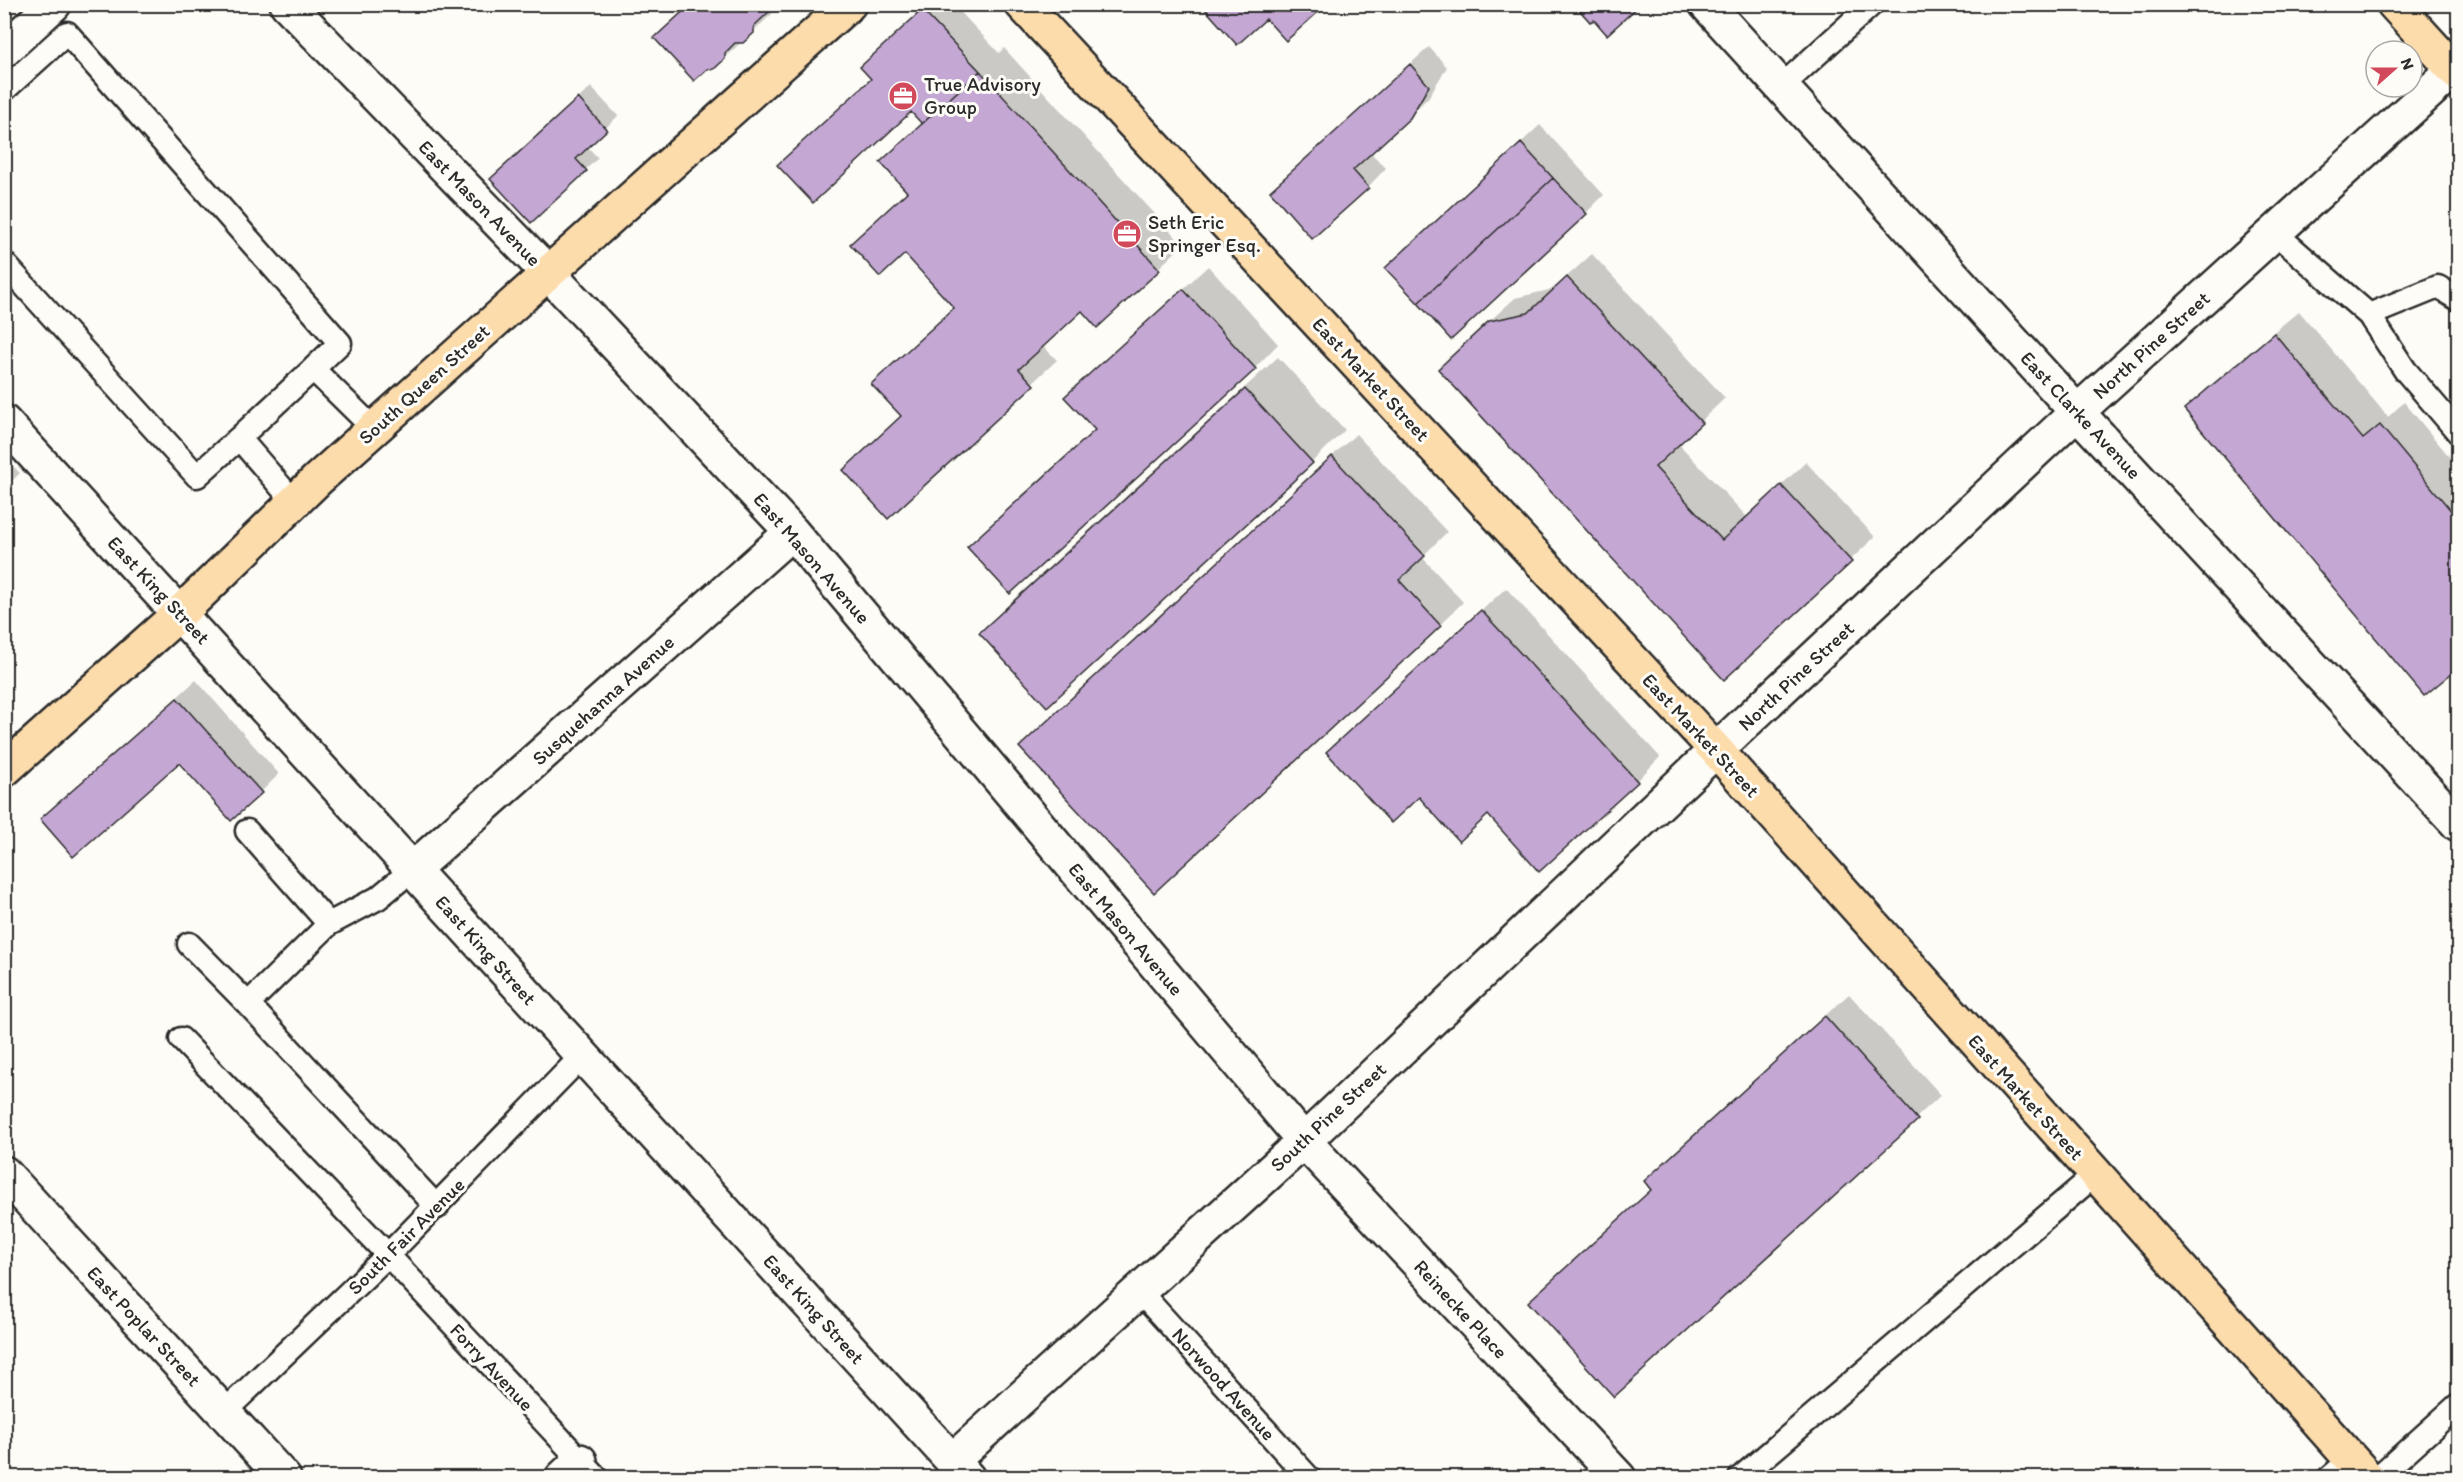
<svg xmlns="http://www.w3.org/2000/svg" width="2463" height="1482" font-family="Itim,sans-serif">
	<rect width="100%" height="100%" fill="#fdfcf7"/>
	<filter id="ink" filterUnits="userSpaceOnUse"><feTurbulence type="fractalNoise" baseFrequency=".0167" numOctaves="2"/><feDisplacementMap in="SourceGraphic" scale="12" xChannelSelector="R" yChannelSelector="G"/><feConvolveMatrix kernelMatrix="1 2 1 2 8 2 1 2 1" color-interpolation-filters="sRGB"/></filter>
	<g filter="url(#ink)">
		<path fill="#0003" d="M 929,4 L 953,4 L 999,53 L 1004,48 L 1183,245 L 1097,326 L 1082,309 L 1042,345 L 1057,360 L 888,517 L 845,470 L 902,415 L 873,384 L 955,307 L 905,252 L 908,191 L 882,162 L 923,123 L 911,110 L 872,78 L 880,49 Z
			M 772,9 L 772,14 L 724,58 L 656,38 Z
			M 1429,47 L 1447,67 L 1428,98 L 1370,152 L 1386,168 L 1368,187 L 1290,173 Z
			M 591,87 L 618,116 L 587,146 L 598,158 L 531,221 L 505,167 Z
			M 1540,125 L 1604,195 L 1586,213 L 1405,250 Z
			M 1592,254 L 1725,398 L 1678,443 L 1747,517 L 1806,462 L 1875,537 L 1724,678 L 1463,345 L 1515,298 L 1553,289 Z
			M 1208,266 L 1278,344 L 1255,368 L 969,547 L 1096,429 L 1066,397 Z
			M 2299,311 L 2388,417 L 2404,402 L 2458,467 L 2458,666 L 2424,694 L 2186,409 L 2209,386 Z
			M 1278,357 L 1345,430 L 1312,462 L 981,633 L 1013,600 Z
			M 1356,434 L 1447,532 L 1422,557 L 1463,602 L 1440,625 L 1044,723 Z
			M 4,457 L 20,473 L 4,489 Z
			M 1506,588 L 1660,757 L 1637,781 L 1488,813 L 1419,795 L 1352,729 Z
			M 196,680 L 279,774 L 261,792 L 179,760 L 42,820 Z
			M 1849,994 L 1941,1095 L 1614,1395 L 1530,1302 L 1652,1189 L 1646,1181 L 1669,1157 Z"/>
		<path fill="#c4a7d3" stroke="#2b2b2b" stroke-width="1.5" d="M 691,4 L 786,4 L 780,10 L 770,11 L 754,26 L 754,33 L 743,43 L 735,43 L 725,53 L 725,59 L 714,69 L 707,69 L 694,81 L 654,38 Z
			M 1211,4 L 1327,4 L 1286,41 L 1266,19 L 1237,45 L 1205,9 Z
			M 1574,4 L 1641,4 L 1607,35 L 1594,20 L 1590,22 Z
			M 922,10 L 980,71 L 922,124 L 911,112 L 813,203 L 777,165 L 871,79 L 860,67 Z
			M 1410,64 L 1429,86 L 1410,118 L 1353,170 L 1369,188 L 1312,239 L 1270,191 Z
			M 980,71 L 1160,270 L 1097,328 L 1082,311 L 1019,369 L 1034,385 L 888,519 L 843,470 L 901,416 L 871,384 L 954,308 L 905,254 L 880,277 L 850,244 L 907,192 L 880,162 Z
			M 578,98 L 607,130 L 576,159 L 587,171 L 531,223 L 490,179 Z
			M 1521,143 L 1553,178 L 1418,303 L 1385,268 Z
			M 1553,178 L 1587,214 L 1451,340 L 1418,303 Z
			M 1567,277 L 1702,423 L 1655,467 L 1722,540 L 1781,485 L 1852,562 L 1724,680 L 1438,369 L 1489,321 L 1528,313 Z
			M 1183,289 L 1256,369 L 1010,594 L 967,547 L 1095,430 L 1064,397 Z
			M 2274,333 L 2363,439 L 2380,425 L 2458,519 L 2458,668 L 2424,696 L 2184,409 Z
			M 1245,389 L 1313,463 L 1047,707 L 979,633 Z
			M 1332,456 L 1425,556 L 1399,580 L 1441,626 L 1154,893 L 1019,747 Z
			M 1481,610 L 1638,782 L 1539,872 L 1488,815 L 1459,842 L 1419,797 L 1391,823 L 1326,752 Z
			M 177,698 L 262,793 L 231,821 L 179,763 L 73,857 L 40,819 Z
			M 1825,1016 L 1918,1120 L 1614,1397 L 1528,1302 L 1651,1190 L 1644,1181 Z"/>
		<g fill="none" stroke-linecap="round" stroke-linejoin="round">
			<g stroke="#2b2b2b" stroke-width="27">
				<path id="service" d="M 1781,87 L 1872,4
					M 4,90 L 67,33 L 340,343 L 313,369 L 374,429
					M 2274,232 L 2369,315 L 2405,370 L 2458,432
					M 4,263 L 197,476 L 239,438 L 294,502
					M 2369,315 L 2438,287 L 2458,299
					M 239,438 L 313,369
					M 247,831 L 329,924
					M 189,944 L 248,1004 L 437,1207
					M 248,1004 L 329,924 L 378,898 L 413,869
					M 181,1039 L 388,1255 L 597,1478
					M 1139,1291 L 1309,1478
					M 224,1412 L 388,1255 L 583,1055
					M 1740,1478 L 2096,1174
					M 2329,1478 L 2351,1459
					M 2377,1478 L 2458,1405"/>
			</g>
			<g stroke="#2b2b2b" stroke-width="38">
				<path id="minor" d="M 287,4 L 548,273 L 792,532 L 1304,1141 L 1619,1478
					M 1706,4 L 2077,412 L 2458,824
					M 4,50 L 54,4
					M 413,869 L 792,532
					M 4,1173 L 284,1478
					M 953,1460 L 1304,1141 L 1716,750 L 2077,412 L 2458,66
					M 562,1478 L 580,1461"/>
			</g>
			<g stroke="#2b2b2b" stroke-width="38">
				<path id="tertiary" d="M 4,422 L 968,1478"/>
			</g>
			<g stroke="#2b2b2b" stroke-width="38">
				<path id="primary" d="M 1022,4 L 1716,750 L 2368,1478
					M 2394,4 L 2458,74
					M 4,770 L 180,613 L 318,479 L 849,4"/>
			</g>
			<use href="#service" stroke="#fdfcf7" stroke-width="22"/>
			<use href="#minor" stroke="#fdfcf7" stroke-width="33"/>
			<use href="#tertiary" stroke="#fdfcf7" stroke-width="33"/>
			<use href="#primary" stroke="#fddcac" stroke-width="33"/>
		</g>
	</g>
	<defs>
		<g id="office-disc" transform="scale(1.5)"><circle r="9.5" fill="#d1495b" stroke="#fdfcf7"/><path d="M-6-3h4V-5.5h4V-3h4V5H-6ZM-1-4.5V-3h2v-1.5ZM-6 0V1H6V0Z" fill="#fff"/></g>
	</defs>
	<g fill-rule="evenodd">
		<use href="#office-disc" x="903" y="96"/>
		<use href="#office-disc" x="1127" y="234"/>
	</g>
	<g text-anchor="middle" dominant-baseline="central" stroke-width="6" stroke-linejoin="round" paint-order="stroke">
		<g font-size="20" fill="#2b2b2b" stroke="#fdfcf7" text-anchor="start">
			<text x="924" y="84">True Advisory<tspan x="924" dy="23">Group</tspan></text>
			<text x="1148" y="222">Seth Eric<tspan x="1148" dy="23">Springer Esq.</tspan></text>
		</g>
		<g font-size="20" fill="#2b2b2b" stroke="#fdfcf7">
			<text transform="translate(480 203) rotate(46)">East Mason Avenue</text>
			<text transform="translate(2151 345) rotate(-42)">North Pine Street</text>
			<text transform="translate(1371 379) rotate(47)">East Market Street</text>
			<text transform="translate(424 384) rotate(-42)">South Queen Street</text>
			<text transform="translate(2081 415) rotate(47)">East Clarke Avenue</text>
			<text transform="translate(812 558) rotate(49)">East Mason Avenue</text>
			<text transform="translate(159 590) rotate(47)">East King Street</text>
			<text transform="translate(1796 676) rotate(-43)">North Pine Street</text>
			<text transform="translate(603 700) rotate(-42)">Susquehanna Avenue</text>
			<text transform="translate(1701 735) rotate(47)">East Market Street</text>
			<text transform="translate(1126 929) rotate(50)">East Mason Avenue</text>
			<text transform="translate(486 950) rotate(48)">East King Street</text>
			<text transform="translate(2026 1097) rotate(48)">East Market Street</text>
			<text transform="translate(1328 1117) rotate(-43)">South Pine Street</text>
			<text transform="translate(406 1236) rotate(-45)">South Fair Avenue</text>
			<text transform="translate(814 1309) rotate(48)">East King Street</text>
			<text transform="translate(1461 1309) rotate(47)">Reinecke Place</text>
			<text transform="translate(144 1326) rotate(47)">East Poplar Street</text>
			<text transform="translate(492 1367) rotate(47)">Forry Avenue</text>
			<text transform="translate(1224 1384) rotate(48)">Norwood Avenue</text>
		</g>
	</g>
	<rect width="2463" height="1482" fill="none" stroke="#fdfcf7" stroke-width="24"/>
	<rect x="12" y="12" width="2439" height="1458" fill="none" stroke="#2b2b2b" stroke-width="2" filter="url(#ink)"/>
	<g transform="translate(2394 69) rotate(69)"><circle r="28" fill="#fdfcf7" stroke="#a9a8a5" stroke-width="1.5"/>
	<path d="M0-4.5L10 22L0 15L-10 22Z" fill="#d1495b"/>
	<text y="-9" font-size="16" font-weight="bold" text-anchor="middle" fill="#2b2b2b">N</text>
	</g>
</svg>
